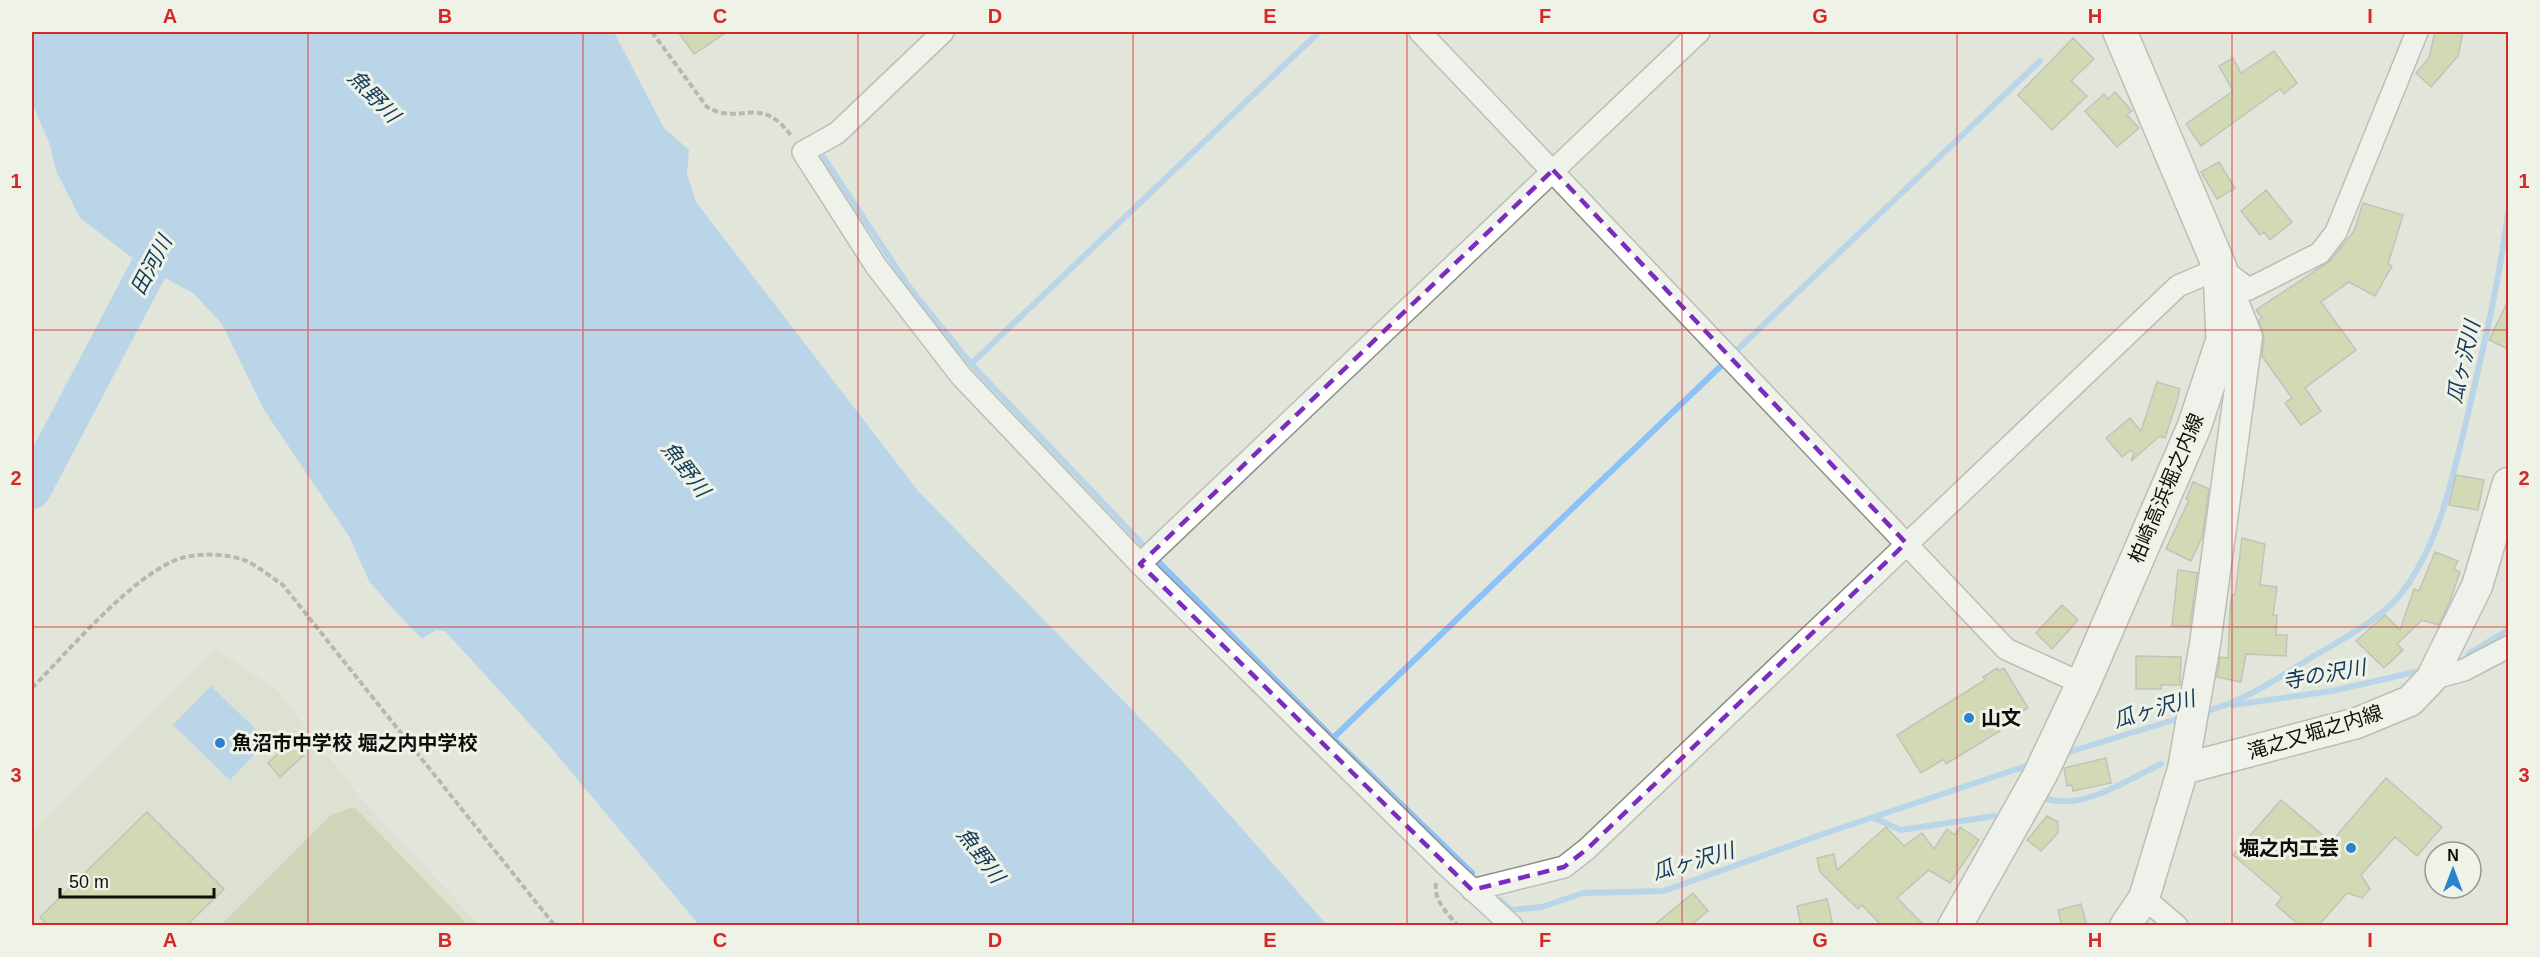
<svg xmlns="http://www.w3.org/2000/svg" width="2540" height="957" font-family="Helvetica,'Noto Sans JP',sans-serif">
	<rect width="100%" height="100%" fill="#e2e5da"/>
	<path fill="#d6dbc8" d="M 215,649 L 276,689 L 360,797 L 479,925 L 32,926 L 32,833 Z"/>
	<path fill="#b6c28e" d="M 354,807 L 468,925 L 221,925 L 331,815 Z"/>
	<path fill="#8dc2f8" d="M 32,32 L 614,32 L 664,128 L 689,150 L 687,174 L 696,202 L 919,492 L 1183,762 L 1327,925 L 699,925 L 547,743 L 445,631 L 436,630 L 422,639 L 393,609 L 369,581 L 350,538 L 264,410 L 222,324 L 193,293 L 143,266 L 80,218 L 56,171 L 50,145 L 32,103 Z
		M 211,686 L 268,741 L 230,780 L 173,725 Z"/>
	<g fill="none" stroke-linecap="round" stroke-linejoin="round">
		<path stroke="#8dc2f8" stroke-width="6" d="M 824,158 L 909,287 L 971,364 L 1147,549
			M 1735,352 L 2040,61
			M 971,364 L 1319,32
			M 1156,559 L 1333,738 L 1472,873
			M 2468,654 L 2508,630
			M 2233,705 L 2332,691 L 2424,670
			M 2202,712 C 2241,703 2274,681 2307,660 C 2336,643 2384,618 2403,591 C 2441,540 2452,478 2467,418 C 2483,350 2499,282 2508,213
			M 1333,738 L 1724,363
			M 2062,754 L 2184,717
			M 2047,799 C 2084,810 2127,780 2161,764
			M 1874,818 L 1901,830 L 1994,816
			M 1500,900 L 1511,910 L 1542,907 L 1583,893 L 1664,891 L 1826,833 L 2032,764"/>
		<path stroke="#8dc2f8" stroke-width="38" d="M 32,490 L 172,224"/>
	</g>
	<path fill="#bdcc86" stroke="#989a90" stroke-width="1.5" d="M 678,32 L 727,32 L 694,54 Z
		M 2435,32 L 2463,32 L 2458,56 L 2431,87 L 2416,73 L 2429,58 Z
		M 2073,38 L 2094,59 L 2071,81 L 2087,96 L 2052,130 L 2018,95 Z
		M 2274,51 L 2297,83 L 2284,94 L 2280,89 L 2201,146 L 2186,124 L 2233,91 L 2219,66 L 2233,58 L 2241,73 Z
		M 2115,92 L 2132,111 L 2127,115 L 2139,128 L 2117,147 L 2085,111 L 2104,94 L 2108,99 Z
		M 2219,162 L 2235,188 L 2217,199 L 2201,172 Z
		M 2266,190 L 2292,222 L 2270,240 L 2264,232 L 2260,235 L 2241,211 Z
		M 2363,203 L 2403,215 L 2388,264 L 2392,266 L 2375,296 L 2349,282 L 2321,302 L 2356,350 L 2305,388 L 2321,411 L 2301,425 L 2285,403 L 2292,398 L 2262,356 L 2264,339 L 2259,320 L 2262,318 L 2256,310 L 2330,261 L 2354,231 Z
		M 2508,301 L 2508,349 L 2489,340 Z
		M 2157,382 L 2180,389 L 2177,401 L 2165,438 L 2160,436 L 2131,461 L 2134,453 L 2131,450 L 2122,457 L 2106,438 L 2130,418 L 2141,431 Z
		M 2456,475 L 2484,480 L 2478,510 L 2449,505 Z
		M 2193,482 L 2209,489 L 2202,537 L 2191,561 L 2166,549 L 2189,500 L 2186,499 Z
		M 2242,538 L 2265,544 L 2260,585 L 2277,587 L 2273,615 L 2277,615 L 2276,635 L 2287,635 L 2286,656 L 2246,654 L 2241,682 L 2217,677 L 2220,657 L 2228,658 L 2230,609 L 2232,595 L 2235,595 Z
		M 2435,552 L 2458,561 L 2454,569 L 2460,572 L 2450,601 L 2439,625 L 2422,620 L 2397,644 L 2403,650 L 2384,668 L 2356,641 L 2385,615 L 2400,630 L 2414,589 L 2419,591 Z
		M 2178,570 L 2197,573 L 2190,626 L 2172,626 Z
		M 2062,605 L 2078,620 L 2052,649 L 2036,633 Z
		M 2136,656 L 2181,657 L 2180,685 L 2161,685 L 2161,689 L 2136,689 Z
		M 1997,668 L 1999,671 L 2004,668 L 2028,708 L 1998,727 L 2000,731 L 1946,764 L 1944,759 L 1921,773 L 1897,735 L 1985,680 L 1983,677 Z
		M 291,741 L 304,755 L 280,777 L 268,763 Z
		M 2106,758 L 2111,783 L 2073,791 L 2072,785 L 2067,786 L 2064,768 Z
		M 2386,778 L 2442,827 L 2417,856 L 2395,837 L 2361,875 L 2370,889 L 2362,898 L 2347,893 L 2318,926 L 2300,926 L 2276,905 L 2282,897 L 2233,855 L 2281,800 L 2331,842 Z
		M 147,812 L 224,889 L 186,926 L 48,926 L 40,917 Z
		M 2047,816 L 2058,822 L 2058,833 L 2041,851 L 2027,840 Z
		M 1886,827 L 1904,846 L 1922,833 L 1934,849 L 1947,829 L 1955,835 L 1960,827 L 1979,840 L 1950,883 L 1929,870 L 1897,898 L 1925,926 L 1882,926 L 1862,905 L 1858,909 L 1820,872 L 1817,858 L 1834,854 L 1837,870 Z
		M 1693,893 L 1708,911 L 1690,926 L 1653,926 Z
		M 1827,899 L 1833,926 L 1801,926 L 1797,906 Z
		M 2081,904 L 2087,926 L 2062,926 L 2058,910 Z"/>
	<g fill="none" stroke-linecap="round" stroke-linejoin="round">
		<g stroke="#8c8f84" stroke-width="24">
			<path id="street" d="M 943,32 L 837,133 L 803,152 L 876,266 L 961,376 L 1140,564 L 1446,865 L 1512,926
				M 1420,32 L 2006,649 L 2083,684
				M 1140,564 L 1699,32
				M 2431,679 L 2464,670 L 2508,647
				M 1472,890 L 1564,867 L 1587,849 L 2178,286 L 2220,268 L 2249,289 L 2320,253 L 2336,232 L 2417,32
				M 2144,898 L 2177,926"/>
		</g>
		<g stroke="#8c8f84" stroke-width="33">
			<path id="secondary" d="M 2183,769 L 2357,723 L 2410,701 L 2431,679 L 2477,586 L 2508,483
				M 2125,926 L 2144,898 L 2183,769 L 2205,644 L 2247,337 L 2223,277"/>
		</g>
		<g stroke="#8c8f84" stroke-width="36">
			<path id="primary" d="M 1955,926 L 2040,775 L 2083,684 L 2194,427 L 2223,340 L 2220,268 L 2120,32"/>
		</g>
		<path stroke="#81837b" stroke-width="4" stroke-dasharray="6 3" stroke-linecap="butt" d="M 652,32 L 707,107 C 741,127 760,92 792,137
			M 32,688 C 68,652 137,569 185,557 C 203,553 227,554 244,560 C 258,566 271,577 283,585 L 555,926
			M 1436,883 C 1433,900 1448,914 1458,926"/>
		<use href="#street" stroke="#fff" stroke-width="21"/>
		<use href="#secondary" stroke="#fff" stroke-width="30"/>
		<use href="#primary" stroke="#fff" stroke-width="33"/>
	</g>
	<path d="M0 0H2540V957H0ZM 1553,170 L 1906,543 L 1587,849 L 1564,867 L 1472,890 L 1140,564 Z" fill="#e2e5da" fill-opacity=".55" fill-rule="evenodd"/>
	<path fill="none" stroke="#7b2cbf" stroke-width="4.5" stroke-dasharray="12 8" stroke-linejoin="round" d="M 1553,170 L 1906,543 L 1587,849 L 1564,867 L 1472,890 L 1140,564 Z"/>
	<path fill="none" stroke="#d62828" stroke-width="1.5" stroke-opacity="0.55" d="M 308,32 L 308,926M 583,32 L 583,926M 858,32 L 858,926M 1133,32 L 1133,926M 1407,32 L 1407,926M 1682,32 L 1682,926M 1957,32 L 1957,926M 2232,32 L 2232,926M 32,330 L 2508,330M 32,627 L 2508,627"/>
	<g fill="#2983d0" stroke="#eff3e7" stroke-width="2">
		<circle cx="1969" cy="718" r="6"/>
		<circle cx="220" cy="743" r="6"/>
		<circle cx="2351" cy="848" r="6"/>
	</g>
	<g text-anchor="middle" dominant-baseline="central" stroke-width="6" stroke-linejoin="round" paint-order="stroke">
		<g font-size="20" fill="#0e0f0b" stroke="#eff3e7">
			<text transform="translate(2166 488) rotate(-67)">柏崎高浜堀之内線</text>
			<text transform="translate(2315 732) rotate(-17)">滝之又堀之内線</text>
		</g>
		<g font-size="20" font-weight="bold" fill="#0e0f0b" stroke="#eff3e7" text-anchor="start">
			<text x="1981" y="718">山文</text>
			<text x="232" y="743">魚沼市中学校 堀之内中学校</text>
			<text x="2339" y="848" text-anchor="end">堀之内工芸</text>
		</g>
		<g font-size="21" font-style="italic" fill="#13395c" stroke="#eff3e7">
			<text transform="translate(374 96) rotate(46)">魚野川</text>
			<text transform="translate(151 265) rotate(-62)">田河川</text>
			<text transform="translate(2463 362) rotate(-77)">瓜ヶ沢川</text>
			<text transform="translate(686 469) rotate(52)">魚野川</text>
			<text transform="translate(2324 674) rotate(-10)">寺の沢川</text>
			<text transform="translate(2154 709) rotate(-16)">瓜ヶ沢川</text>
			<text transform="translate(981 855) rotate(53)">魚野川</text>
			<text transform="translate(1693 861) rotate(-16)">瓜ヶ沢川</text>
		</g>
	</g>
	<rect width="2540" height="957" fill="none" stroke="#eff3e7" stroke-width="66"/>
	<g transform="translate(2453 870)"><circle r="28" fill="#eff3e7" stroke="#95988f" stroke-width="1.5"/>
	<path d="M0-4.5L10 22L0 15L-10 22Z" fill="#2983d0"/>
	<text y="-9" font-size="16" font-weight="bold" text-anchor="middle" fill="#0e0f0b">N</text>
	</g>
	<path d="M60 888v9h154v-9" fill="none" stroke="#0e0f0b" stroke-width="3"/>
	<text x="69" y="888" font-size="18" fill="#0e0f0b" stroke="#eff3e7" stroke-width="4.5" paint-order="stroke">50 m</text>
	<rect x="33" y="33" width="2474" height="891" fill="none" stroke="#d62828" stroke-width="2"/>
	<g font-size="20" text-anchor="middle" font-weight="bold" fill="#d62828">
		<text x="170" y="23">A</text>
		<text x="445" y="23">B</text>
		<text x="720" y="23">C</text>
		<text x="995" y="23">D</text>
		<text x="1270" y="23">E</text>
		<text x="1545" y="23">F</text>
		<text x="1820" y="23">G</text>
		<text x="2095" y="23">H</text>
		<text x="2370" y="23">I</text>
		<text x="16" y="188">1</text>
		<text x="2524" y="188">1</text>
		<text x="16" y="485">2</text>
		<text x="2524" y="485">2</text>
		<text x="16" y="782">3</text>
		<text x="2524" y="782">3</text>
		<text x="170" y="947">A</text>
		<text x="445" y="947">B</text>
		<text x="720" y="947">C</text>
		<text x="995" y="947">D</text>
		<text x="1270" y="947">E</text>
		<text x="1545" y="947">F</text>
		<text x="1820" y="947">G</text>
		<text x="2095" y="947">H</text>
		<text x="2370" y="947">I</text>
	</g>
</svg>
